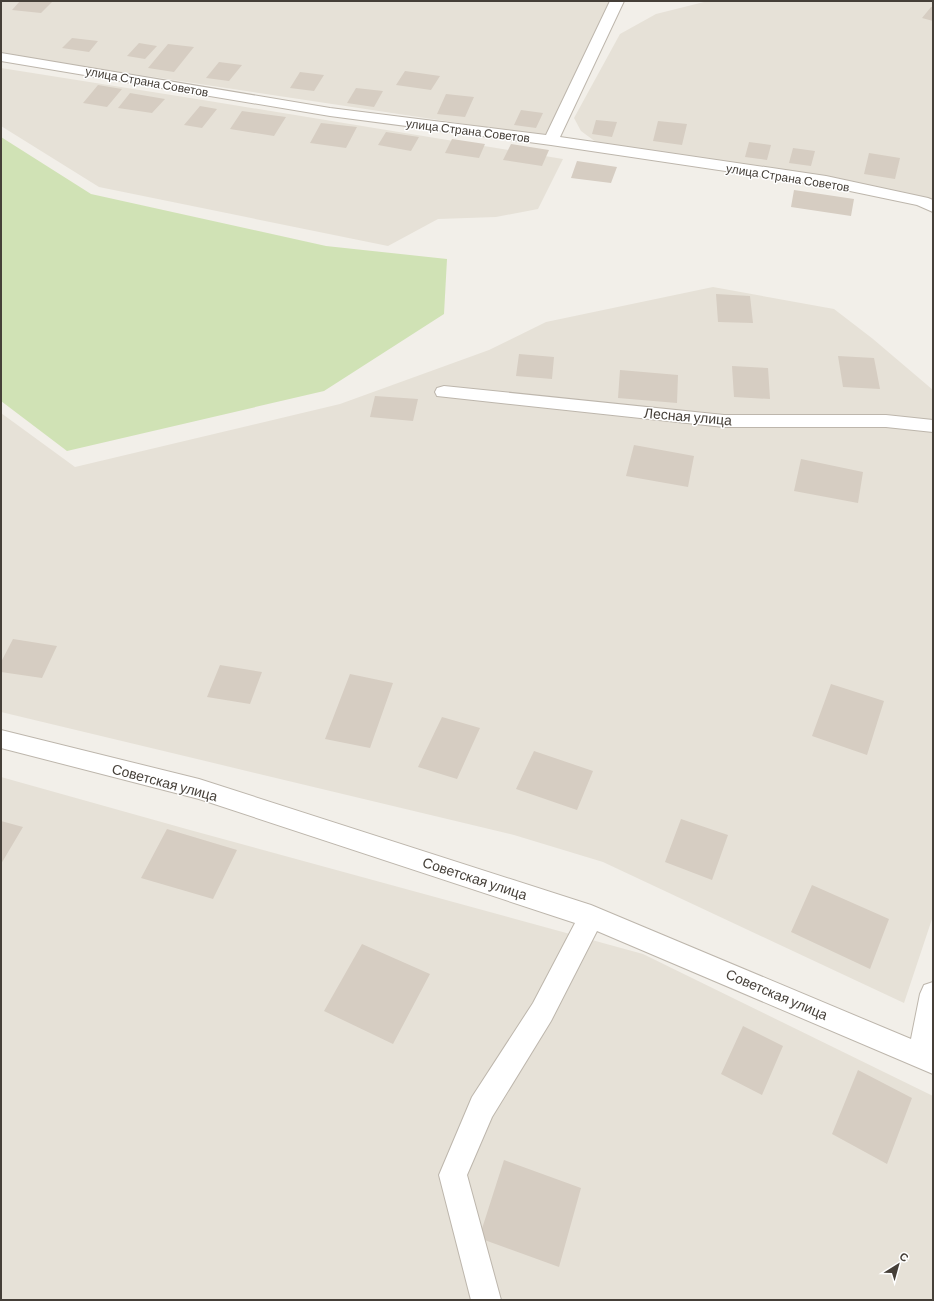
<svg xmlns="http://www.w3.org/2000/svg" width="934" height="1301" font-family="Barlow,sans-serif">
	<rect width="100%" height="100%" fill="#f2efe9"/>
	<path fill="#e6e1d7" d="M 1,1 L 624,1 L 565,118 L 544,136 L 1,54 Z
		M 708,1 L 933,1 L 933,199 L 600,145 L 581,131 L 574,118 L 620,34 L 656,14 Z
		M 1,68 L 203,100 L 563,159 L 538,209 L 496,217 L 438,219 L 388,246 L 99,187 L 1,126 Z
		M 713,287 L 834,309 L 873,339 L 933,390 L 933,916 L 904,1003 L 603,862 L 514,835 L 1,712 L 1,413 L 75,467 L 340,404 L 489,350 L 546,322 Z
		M 1,777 L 190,830 L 643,954 L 933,1096 L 933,1300 L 1,1300 Z"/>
	<path fill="#d0e2b5" d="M 1,137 L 91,194 L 326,246 L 447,259 L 444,314 L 324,391 L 67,451 L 1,401 Z"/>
	<path fill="#d6cdc2" d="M 20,1 L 53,1 L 41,13 L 12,10 Z
		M 931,7 L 933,7 L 933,21 L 922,18 Z
		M 72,38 L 98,41 L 89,52 L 62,48 Z
		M 139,43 L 157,46 L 145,59 L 127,56 Z
		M 168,44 L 194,47 L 174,72 L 148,68 Z
		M 219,62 L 242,65 L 229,81 L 206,78 Z
		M 405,71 L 440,76 L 431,90 L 396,85 Z
		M 300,72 L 324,75 L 314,91 L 290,88 Z
		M 98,85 L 122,89 L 107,107 L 83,103 Z
		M 356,88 L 383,91 L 374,107 L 347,103 Z
		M 130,93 L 165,99 L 152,113 L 118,108 Z
		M 446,94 L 474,97 L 465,117 L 437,114 Z
		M 200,106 L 217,109 L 202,128 L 184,125 Z
		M 521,110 L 543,113 L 536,128 L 514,125 Z
		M 242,111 L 286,117 L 274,136 L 230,129 Z
		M 596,120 L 617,122 L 612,137 L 592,134 Z
		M 658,121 L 687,124 L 682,145 L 653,141 Z
		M 321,123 L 357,127 L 346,148 L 310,143 Z
		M 386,132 L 419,137 L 411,151 L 378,145 Z
		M 452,139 L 485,144 L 479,158 L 445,153 Z
		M 749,142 L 771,145 L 767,160 L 745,157 Z
		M 511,144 L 549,150 L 542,166 L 503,160 Z
		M 793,148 L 815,151 L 811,166 L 789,163 Z
		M 869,153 L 900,158 L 895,179 L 864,174 Z
		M 577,161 L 617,167 L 611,183 L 571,178 Z
		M 794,190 L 854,199 L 851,216 L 791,207 Z
		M 716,294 L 750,296 L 753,323 L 718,322 Z
		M 519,354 L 554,357 L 552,379 L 516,376 Z
		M 838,356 L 874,358 L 880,389 L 843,387 Z
		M 732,366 L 768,368 L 770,399 L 734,397 Z
		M 620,370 L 678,375 L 677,403 L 618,398 Z
		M 375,396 L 418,399 L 413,421 L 370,417 Z
		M 634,445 L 694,456 L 688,487 L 626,476 Z
		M 801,459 L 863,472 L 858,503 L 794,491 Z
		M 13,639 L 57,646 L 42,678 L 1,672 L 1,662 Z
		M 220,665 L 262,672 L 250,704 L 207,697 Z
		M 350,674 L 393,683 L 370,748 L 325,739 Z
		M 831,684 L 884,701 L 867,755 L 812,736 Z
		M 442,717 L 480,728 L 457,779 L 418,767 Z
		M 534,751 L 593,771 L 577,810 L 516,789 Z
		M 681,819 L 728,835 L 712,880 L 665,862 Z
		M 1,821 L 23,827 L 1,864 Z
		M 167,829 L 237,850 L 213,899 L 141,878 Z
		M 812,885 L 889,919 L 870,969 L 791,932 Z
		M 362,944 L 430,974 L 393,1044 L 324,1011 Z
		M 743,1026 L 783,1046 L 762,1095 L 721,1074 Z
		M 858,1070 L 912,1098 L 887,1164 L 832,1134 Z
		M 504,1160 L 581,1188 L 559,1267 L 479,1238 Z"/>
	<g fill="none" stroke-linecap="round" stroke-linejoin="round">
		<g stroke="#bdb6ac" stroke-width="2">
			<path id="minor" d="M 610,1 L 624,1 L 560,137 L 826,176 L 928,198 L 933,200 L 933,212 L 917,205 L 826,186 L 551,145 L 330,116 L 1,61 L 1,53 L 330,108 L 546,135 Z
				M 444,386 L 724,415 L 886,415 L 933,420 L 933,432 L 886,427 L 724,427 L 437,396 L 435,392 L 437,388 Z
				M 1,730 L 199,779 L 591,905 L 911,1039 L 920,994 L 924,985 L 933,982 L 933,1074 L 597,931 L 551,1021 L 492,1117 L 467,1175 L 501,1300 L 471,1300 L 439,1175 L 472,1097 L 533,1003 L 575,923 L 199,799 L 1,748 Z"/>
		</g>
		<use href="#minor" fill="#fff" fill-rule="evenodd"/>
	</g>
	<g text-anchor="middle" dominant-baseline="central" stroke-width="3" stroke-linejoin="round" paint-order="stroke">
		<g font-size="12" fill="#453f38" stroke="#fff">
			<text transform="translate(147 81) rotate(10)">улица Страна Советов</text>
			<text transform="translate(468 130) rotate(7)">улица Страна Советов</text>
			<text transform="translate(788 177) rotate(9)">улица Страна Советов</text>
		</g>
		<g font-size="14" fill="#453f38" stroke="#fff">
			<text transform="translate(688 416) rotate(5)">Лесная улица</text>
			<text transform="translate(165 782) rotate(15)">Советская улица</text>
			<text transform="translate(475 878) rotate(18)">Советская улица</text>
			<text transform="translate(777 994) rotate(23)">Советская улица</text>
		</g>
	</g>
	<rect width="934" height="1301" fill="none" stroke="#453f38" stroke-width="4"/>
	<g transform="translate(898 1265) rotate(37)" stroke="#ffffff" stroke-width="3" paint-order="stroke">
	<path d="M0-3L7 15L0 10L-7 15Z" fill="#453f38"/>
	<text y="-6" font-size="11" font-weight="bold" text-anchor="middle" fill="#453f38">С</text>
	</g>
</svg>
